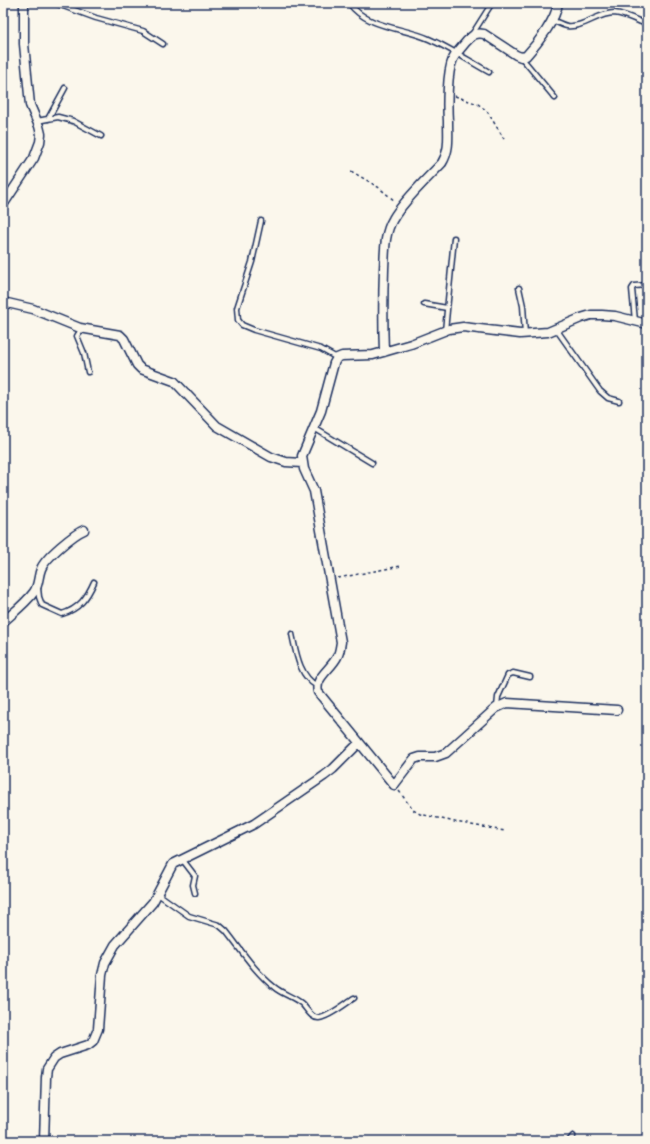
<svg xmlns="http://www.w3.org/2000/svg" width="650" height="1144" font-family="Pangolin,sans-serif">
	<rect width="100%" height="100%" fill="#fbf7ec"/>
	<filter id="ink" filterUnits="userSpaceOnUse"><feTurbulence type="fractalNoise" baseFrequency=".025" numOctaves="2"/><feDisplacementMap in="SourceGraphic" scale="8" xChannelSelector="R" yChannelSelector="G"/><feConvolveMatrix kernelMatrix="1 2 1 2 8 2 1 2 1" color-interpolation-filters="sRGB"/></filter>
	<g filter="url(#ink)">
		<g fill="none" stroke-linecap="round" stroke-linejoin="round">
			<g stroke="#1b2f5e" stroke-width="7">
				<path id="service" d="M 55,3 L 96,18 L 143,31 L 163,44
					M 349,3 C 368,29 403,27 429,39 C 450,48 469,61 489,72
					M 552,20 C 557,22 562,25 567,26 C 583,28 598,13 614,13 C 624,14 632,18 641,22
					M 473,33 L 492,3
					M 521,57 L 555,98
					M 48,119 L 65,88
					M 37,121 L 58,117 L 73,121 L 101,136
					M 261,221 L 252,262 L 237,308 L 238,320 L 242,325 L 254,330 L 321,349 L 337,358
					M 519,288 L 523,306 L 525,334
					M 424,304 L 447,308
					M 635,321 L 632,289 L 634,286 L 647,285
					M 82,328 L 77,336 L 84,353 L 88,372
					M 556,329 L 600,391 L 608,398 L 619,401
					M 445,331 L 454,238
					M 314,428 L 372,463
					M 38,588 L 39,597 L 42,605 L 62,614 C 79,609 87,598 94,582
					M 292,634 C 296,652 299,676 317,686
					M 497,707 L 498,697 L 508,675 L 513,673 L 530,677
					M 182,859 L 195,876 L 193,885 L 195,893
					M 158,894 L 189,916 L 219,925 L 226,931 C 241,950 255,972 274,987 C 282,994 292,996 301,1003 C 306,1007 311,1019 319,1018 C 329,1017 346,1003 354,998
					M 569,1141 L 573,1136"/>
			</g>
			<g stroke="#1b2f5e" stroke-width="11">
				<path id="minor" d="M 3,205 L 34,158 L 40,142 L 41,134 L 39,126 L 30,105 L 24,44 L 24,3
					M 3,302 L 33,309 L 80,328 L 120,335 L 124,339 L 137,365 L 141,369 L 174,381 L 217,426 L 271,457 L 286,462 L 302,463
					M 384,352 C 383,324 383,297 384,269 C 385,251 384,234 393,219 C 403,201 427,179 442,163 C 450,150 448,137 448,121 C 447,106 447,72 453,59 C 456,53 461,48 466,42 C 472,36 475,32 484,34 L 516,55 L 521,57 L 526,56 C 538,43 556,20 558,3
					M 3,622 C 13,613 26,603 34,592 C 39,585 38,576 41,569 C 45,558 74,534 84,530
					M 617,710 L 507,703 L 496,708 L 446,753 L 435,757 L 420,757 L 414,759 L 394,785 L 318,692 C 314,678 331,669 337,657 C 340,652 340,647 341,642 L 314,491 L 304,469 L 302,456 L 321,411 L 334,363 L 337,358 L 342,356 L 373,355 L 411,344 L 449,329 L 463,327 L 520,334 L 548,332 L 581,318 L 591,315 L 602,315 L 615,316 L 647,324
					M 44,1141 L 46,1077 L 47,1069 L 54,1058 L 60,1054 L 88,1045 L 93,1041 L 98,1029 L 102,975 L 105,963 L 115,945 L 153,902 L 173,864 L 254,824 L 324,776 L 333,769 L 359,743"/>
			</g>
			<path stroke="#1b2f5e" stroke-width="1.5" stroke-dasharray="3 3" stroke-linecap="butt" d="M 455,96 L 478,104 L 487,111 L 504,139
				M 351,171 L 378,187 L 395,201
				M 338,578 L 401,566
				M 399,791 L 413,810 L 420,814 L 455,822 L 505,831"/>
			<use href="#service" stroke="#fbf7ec" stroke-width="4"/>
			<use href="#minor" stroke="#fbf7ec" stroke-width="8"/>
		</g>
	</g>
	<rect width="650" height="1144" fill="none" stroke="#fbf7ec" stroke-width="16"/>
	<rect x="8" y="8" width="634" height="1128" fill="none" stroke="#1b2f5e" stroke-width="1.5" filter="url(#ink)"/>
</svg>
